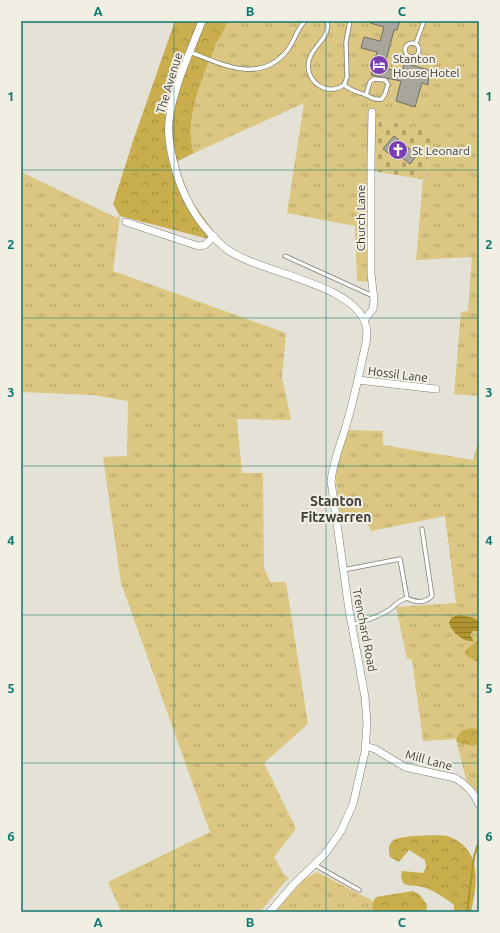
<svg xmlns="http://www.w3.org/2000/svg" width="500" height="933" font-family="Ubuntu,sans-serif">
	<defs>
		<pattern id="grass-tufts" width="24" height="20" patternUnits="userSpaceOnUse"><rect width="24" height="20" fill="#dbc781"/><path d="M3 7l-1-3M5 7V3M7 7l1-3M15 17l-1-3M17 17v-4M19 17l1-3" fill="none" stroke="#b3a36b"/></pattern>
		<pattern id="forest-crowns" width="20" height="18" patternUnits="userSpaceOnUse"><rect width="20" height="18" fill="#c9ae4d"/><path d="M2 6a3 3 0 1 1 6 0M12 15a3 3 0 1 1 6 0" fill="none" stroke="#a58f41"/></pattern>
		<pattern id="cemetery-stones" width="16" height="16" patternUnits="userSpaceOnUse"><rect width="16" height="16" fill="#dbc781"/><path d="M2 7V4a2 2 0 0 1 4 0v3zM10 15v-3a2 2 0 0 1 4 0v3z" fill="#b3a36b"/></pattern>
		<pattern id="water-rules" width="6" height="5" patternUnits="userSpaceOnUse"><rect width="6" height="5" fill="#af932f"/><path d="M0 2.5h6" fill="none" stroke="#907929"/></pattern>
	</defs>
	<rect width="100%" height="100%" fill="#e4e1d6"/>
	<path fill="url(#grass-tufts)" d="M 227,21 L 479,21 L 479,396 L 454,394 L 461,312 L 468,311 L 472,257 L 416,260 L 423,180 L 427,178 L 430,130 L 379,120 L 373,171 L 374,282 L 357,281 L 355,226 L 287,213 L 304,103 L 194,153 C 183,122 203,76 215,46 C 219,38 226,30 227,21 Z
		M 21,172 L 117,218 L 120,216 L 113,271 L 286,333 L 282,377 L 291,420 L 237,419 L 242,473 L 263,473 L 264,568 L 270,582 L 286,582 L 308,724 L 264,763 L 296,829 L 274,857 L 285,876 L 289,877 L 260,912 L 121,912 L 108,882 L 210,832 L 121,583 L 103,457 L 127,456 L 128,401 L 92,395 L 21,392 Z
		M 349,430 L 383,431 L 383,445 L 473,460 L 479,437 L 479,730 C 471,728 460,731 456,739 L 423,741 L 412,659 L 407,659 L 396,607 L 456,603 L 445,516 L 371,531 L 364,516 L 341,523 L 336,481 L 337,465 Z
		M 457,743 L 473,746 L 479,744 L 479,794 L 466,779 Z
		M 317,872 L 373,901 L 374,912 L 275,912 L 303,880 Z"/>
	<path fill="url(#forest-crowns)" d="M 175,21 L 227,21 C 226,30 219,38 215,46 C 203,76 183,122 194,153 L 176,162 L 191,200 L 215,234 L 209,239 L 120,216 L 113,204 L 133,141 Z
		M 479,639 L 479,661 L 478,662 L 465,655 L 465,651 Z
		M 472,728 L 479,730 L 479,744 L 473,746 L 457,743 L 456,739 L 461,731 Z
		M 413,836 C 422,836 442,834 450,837 C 483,851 477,884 471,912 L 454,912 L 454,905 C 447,899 430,888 422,887 C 415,885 409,887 403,883 L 401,877 L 402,871 L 423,873 L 426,867 L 425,860 L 409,850 L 399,862 L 390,857 C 385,838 398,838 413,836 Z
		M 413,891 L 420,895 L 427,905 L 426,912 L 374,912 C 371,906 373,902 376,897 Z"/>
	<path fill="url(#cemetery-stones)" d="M 379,120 L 431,130 L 426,180 L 373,171 Z"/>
	<path fill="url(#water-rules)" d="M 461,615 L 474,618 L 479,622 L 479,631 L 473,631 L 470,635 L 474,641 C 464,643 451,632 449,622 C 452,616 455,616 461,615 Z"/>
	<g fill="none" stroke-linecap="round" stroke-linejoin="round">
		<path stroke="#af932f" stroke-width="2" d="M 467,912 L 474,857 L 479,841"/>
	</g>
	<path fill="#a8a59b" stroke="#716e65" d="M 370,21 L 400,21 L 397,30 L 394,30 L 384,68 L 402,72 L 404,63 L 429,70 L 428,85 L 422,83 L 415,107 L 396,101 L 401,81 L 371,75 L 377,52 L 361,48 L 364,37 L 380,41 L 384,27 L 370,23 Z
		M 394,136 L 417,155 L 410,164 L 395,152 L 392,156 L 383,149 Z"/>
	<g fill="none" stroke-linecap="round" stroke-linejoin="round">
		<g stroke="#807d73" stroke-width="5">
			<path id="lane" d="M 327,21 C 330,37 317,43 311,55 C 304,69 311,83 324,88 C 332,91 338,89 344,85 L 347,77 L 346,42 L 350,21
				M405 50a7 7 0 1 1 14 0a7 7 0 1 1-14 0Z
				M 416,43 L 424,21
				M 190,52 C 221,64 259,84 286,52 C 294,43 296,30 305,21
				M 344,85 C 353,92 356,91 366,95 C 372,98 374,100 382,99 L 385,94 L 388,84 L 385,80 L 374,79 L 370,82 L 366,95
				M 285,256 L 373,296
				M 343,570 L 400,559 L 407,598 C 394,603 398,604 389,610 C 377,618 364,621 352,625
				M 407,598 C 416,603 425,603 432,596 L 422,529
				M 315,865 L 359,890"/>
		</g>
		<g stroke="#807d73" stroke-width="8">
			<path id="street" d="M 202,21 C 190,53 173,87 169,121 C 167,139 172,158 177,175 C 186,203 202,228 224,247 C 254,273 356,282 366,326 C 369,337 364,350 362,361 C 357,384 352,407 345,429 C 340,446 333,463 331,481 L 349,610 L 365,697 L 367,723 L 365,752 L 353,804 L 341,831 L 325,854 L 293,885 L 270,912
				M 126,222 L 198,246 L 205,245 L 214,236
				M 364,320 L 373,309 L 374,300 L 371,274 L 371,159 L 372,112
				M 358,380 L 436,389
				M 365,746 L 375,749 L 405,767 L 455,778 C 466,784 474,793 479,804"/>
		</g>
		<use href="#lane" stroke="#fff" stroke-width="3.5"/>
		<use href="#street" stroke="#fff" stroke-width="7"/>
	</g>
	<path fill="none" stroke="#0f766e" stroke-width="1" stroke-opacity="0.55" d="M 174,21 L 174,912M 326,21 L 326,912M 21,170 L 479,170M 21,318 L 479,318M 21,466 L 479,466M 21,615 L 479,615M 21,763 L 479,763"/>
	<defs>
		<g id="hotel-disc" transform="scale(1)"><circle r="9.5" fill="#7b3db3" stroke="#f1eee3"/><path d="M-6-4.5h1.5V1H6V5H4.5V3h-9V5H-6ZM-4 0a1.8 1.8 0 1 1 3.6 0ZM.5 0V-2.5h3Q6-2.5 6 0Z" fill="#fff"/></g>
		<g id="church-disc" transform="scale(1)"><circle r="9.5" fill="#7b3db3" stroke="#f1eee3"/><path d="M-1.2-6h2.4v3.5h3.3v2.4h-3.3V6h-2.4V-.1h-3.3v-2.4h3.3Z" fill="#fff"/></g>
	</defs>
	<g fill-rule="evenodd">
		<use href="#hotel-disc" x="379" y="65"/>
		<use href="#church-disc" x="398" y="150"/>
	</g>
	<g text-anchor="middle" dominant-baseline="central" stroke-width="4" stroke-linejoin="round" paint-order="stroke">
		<g font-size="12" fill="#3e3d38" stroke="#f1eee3" text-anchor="start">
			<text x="393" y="58">Stanton<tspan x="393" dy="14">House Hotel</tspan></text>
			<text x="412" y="150">St Leonard</text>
		</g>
		<g font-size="12" fill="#3e3d38" stroke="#f1eee3">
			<text transform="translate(169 83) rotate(-73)">The Avenue</text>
			<text transform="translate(360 218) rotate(-90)">Church Lane</text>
			<text transform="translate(398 374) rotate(7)">Hossil Lane</text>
			<text transform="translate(365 630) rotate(79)">Trenchard Road</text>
			<text transform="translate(429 760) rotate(15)">Mill Lane</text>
		</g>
		<g font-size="14" font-weight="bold" fill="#3e3d38" stroke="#f1eee3">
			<text x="336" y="501">Stanton<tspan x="336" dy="16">Fitzwarren</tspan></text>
		</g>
	</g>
	<rect width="500" height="933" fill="none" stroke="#f1eee3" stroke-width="44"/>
	<rect x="22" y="22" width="456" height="889" fill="none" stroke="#0f766e" stroke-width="1.5"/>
	<g font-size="13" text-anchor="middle" font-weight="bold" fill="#0f766e">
		<text x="98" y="16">A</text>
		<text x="250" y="16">B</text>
		<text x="402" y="16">C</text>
		<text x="11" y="101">1</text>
		<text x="489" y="101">1</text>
		<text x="11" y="249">2</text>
		<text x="489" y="249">2</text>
		<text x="11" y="397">3</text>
		<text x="489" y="397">3</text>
		<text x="11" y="545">4</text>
		<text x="489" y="545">4</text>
		<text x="11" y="693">5</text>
		<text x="489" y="693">5</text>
		<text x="11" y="841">6</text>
		<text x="489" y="841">6</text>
		<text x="98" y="927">A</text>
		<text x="250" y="927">B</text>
		<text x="402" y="927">C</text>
	</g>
</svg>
